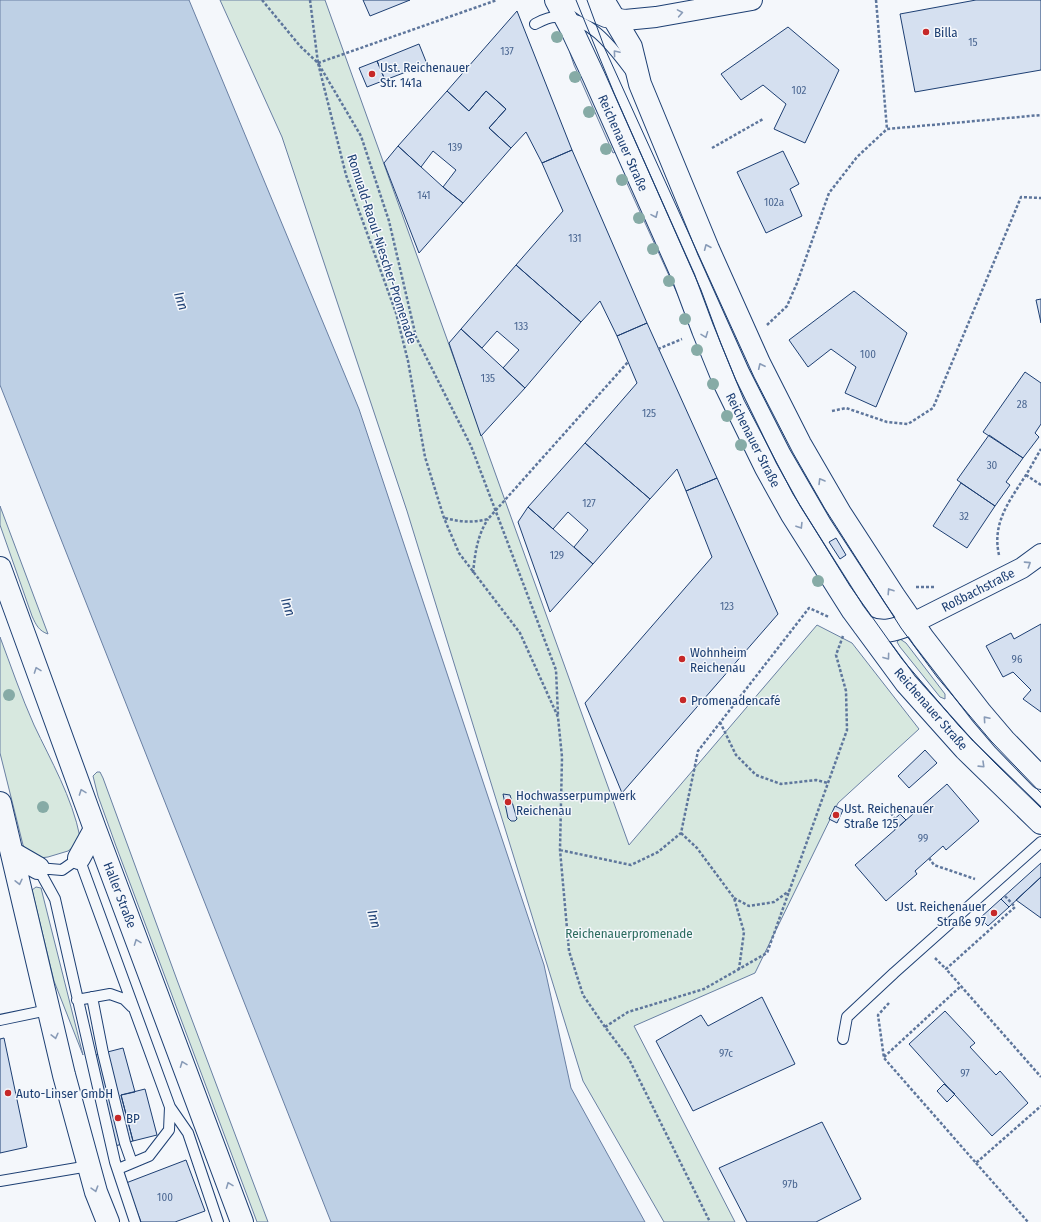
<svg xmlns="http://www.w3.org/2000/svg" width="1041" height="1222" font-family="'Fira Sans Condensed',sans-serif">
	<rect width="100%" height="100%" fill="#f4f7fb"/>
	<path fill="#d7e8df" stroke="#687fa3" d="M 220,0 L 325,0 L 629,845 L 817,625 L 852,643 L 919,729 L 838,803 L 755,973 L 634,1026 L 735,1222 L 664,1222 L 583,1081 L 407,511 L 282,137 Z
		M 0,506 L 48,634 C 39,631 36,625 32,616 L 0,525 Z
		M 0,637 C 11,666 21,696 34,725 C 51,761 72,797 80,837 L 76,845 L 68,851 L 48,857 L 40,858 L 26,851 L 23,845 L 0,753 Z
		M 900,639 L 906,643 L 945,694 L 945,699 L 940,697 L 900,647 L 897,642 Z
		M 97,772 L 100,772 L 103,778 L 177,980 L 268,1222 L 257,1222 L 116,846 L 98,796 L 93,776 Z
		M 36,887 L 41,888 L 83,1055 L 54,981 L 32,890 Z"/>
	<path fill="#e3e8f0" stroke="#687fa3" d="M 571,48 L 620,150 L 613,153 L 574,65 L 570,53 Z
		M 630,176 L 693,313 L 687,315 L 625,179 Z"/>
	<path fill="#bed0e5" stroke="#687fa3" d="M 0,0 L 189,0 L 359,409 L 544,965 L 571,1088 L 645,1222 L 331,1222 L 0,385 Z"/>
	<path fill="#d5e0f0" stroke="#1d3f73" d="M 363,0 L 410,0 L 370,16 Z
		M 976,0 L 1041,0 L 1041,70 L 915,92 L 900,14 Z
		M 517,11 L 572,150 L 542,163 L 526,132 L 511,148 L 489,128 L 506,109 L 486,91 L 469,111 L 447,91 Z
		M 788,27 L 839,70 L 805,143 L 774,129 L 786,104 L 763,85 L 741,100 L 721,74 Z
		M 419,44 L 427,64 L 385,80 L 377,61 Z
		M 377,61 L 385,80 L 367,87 L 359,68 Z
		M 447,91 L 469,111 L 486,91 L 506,109 L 489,128 L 511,148 L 463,203 L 443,187 L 456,170 L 433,151 L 421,167 L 398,146 Z
		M 398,146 L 443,187 L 463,203 L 419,253 L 384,163 Z
		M 572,150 L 647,323 L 617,336 L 600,301 L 581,322 L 516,265 L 563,211 L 542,163 Z
		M 783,151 L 799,184 L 790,189 L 802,216 L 766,233 L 737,172 Z
		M 516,265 L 581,322 L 525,388 L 503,368 L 519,350 L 497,331 L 482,348 L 461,329 Z
		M 854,291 L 907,333 L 876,407 L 845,393 L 856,367 L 831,349 L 808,367 L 789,340 Z
		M 1041,299 L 1041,323 L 1036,300 Z
		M 647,323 L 717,478 L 686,491 L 677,469 L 650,499 L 585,443 L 637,383 L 617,336 Z
		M 461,329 L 525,388 L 481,436 L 449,343 Z
		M 1025,372 L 1041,383 L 1041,424 L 1035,433 L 1039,437 L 1023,458 L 983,432 Z
		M 989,435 L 1023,458 L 1006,482 L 1010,485 L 995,506 L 957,480 Z
		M 585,443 L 650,499 L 593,564 L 574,547 L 588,530 L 568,512 L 553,529 L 528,507 Z
		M 717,478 L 778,614 L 622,793 L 585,703 L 712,557 L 686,491 Z
		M 961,483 L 995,506 L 967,548 L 933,526 Z
		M 528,507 L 593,564 L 550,612 L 518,522 Z
		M 836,538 L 846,555 L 840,559 L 829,542 Z
		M 1041,624 L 1041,712 L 1023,699 L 1031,690 L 1013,672 L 1003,677 L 986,646 L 1011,633 L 1014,639 Z
		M 925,750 L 937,763 L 909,788 L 898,776 Z
		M 947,784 L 979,821 L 946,850 L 943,846 L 915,871 L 917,874 L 886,901 L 855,865 Z
		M 503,794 L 510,795 L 517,819 L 515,821 L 511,821 L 508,818 Z
		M 835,806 L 843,810 L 837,823 L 829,819 Z
		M 900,814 L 906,820 L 895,830 L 890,823 Z
		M 1041,863 L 1041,877 L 1009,907 L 1001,899 Z
		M 1041,877 L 1041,918 L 1016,900 Z
		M 1001,899 L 1009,907 L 988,926 L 980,918 Z
		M 762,997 L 795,1064 L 693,1111 L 656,1041 L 701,1015 L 708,1026 Z
		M 945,1011 L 975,1043 L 970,1047 L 996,1075 L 1000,1071 L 1028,1103 L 992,1136 L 909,1044 Z
		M 4,1038 L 27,1147 L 0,1153 L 0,1039 Z
		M 123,1048 L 135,1092 L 121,1095 L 133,1141 L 115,1146 L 92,1056 Z
		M 944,1084 L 955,1094 L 947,1102 L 937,1091 Z
		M 145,1089 L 157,1135 L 133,1141 L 121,1095 Z
		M 822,1122 L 861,1199 L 816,1222 L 747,1222 L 719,1168 Z
		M 186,1160 L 205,1211 L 175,1222 L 141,1222 L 126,1183 Z"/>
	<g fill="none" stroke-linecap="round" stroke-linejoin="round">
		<g stroke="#1d3f73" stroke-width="12">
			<path id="service" d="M 535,24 C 541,21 548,17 555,17 C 590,15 613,48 632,73
				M 38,868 L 62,870 L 79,858 L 170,1107 L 169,1130 L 149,1156 L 118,1169
				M 38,868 L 55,899 L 115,1162 L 135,1222
				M 92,997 L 103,1053 L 125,1143 L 132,1163
				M 77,1000 L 110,994 L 124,999 L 132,1007
				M 0,1020 L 48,1010
				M 843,1039 L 847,1017 L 894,973 L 1041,842
				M 170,1107 L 188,1133 L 218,1222
				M 0,1181 L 89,1166"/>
		</g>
		<g stroke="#1d3f73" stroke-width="22">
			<path id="minor" d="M 576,0 L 590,10 L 606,17 L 625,20 L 656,17 L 752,0
				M 913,623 L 1022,568 L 1041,554"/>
		</g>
		<g stroke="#1d3f73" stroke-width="24">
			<path id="tertiary" d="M 556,0 L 572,30 L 594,77 L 684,279 L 703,330 L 725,384 L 766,468 L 791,513 L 853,611 L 906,683 L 965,749 L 1041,823
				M 603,0 L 631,47 L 640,84 L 708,249 L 759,363 L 800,444 L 840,513 L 894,596 L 923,638 L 981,713 L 1004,740 L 1041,778
				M 864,626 C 882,635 895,630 913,623"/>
		</g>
		<g stroke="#1d3f73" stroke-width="24">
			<path id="primary" d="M 0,568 L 95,829 L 242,1222
				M 0,803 L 64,1075 L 96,1192 L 108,1222
				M 12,853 L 38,868
				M 79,858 L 95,829"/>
		</g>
		<path stroke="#5e769c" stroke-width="2.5" stroke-dasharray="3 2" stroke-linecap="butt" d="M 262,0 L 300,46 L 318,63 L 346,175 L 396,313 L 408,361 L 425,457 L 444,518 L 459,553 L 520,633 L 558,717 L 562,757 L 560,850 L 569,951 L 583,995 L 605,1027 L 629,1059 L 710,1222
			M 310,0 L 318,63 L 361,136 L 389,221 L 416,337 L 471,446 L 556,670 L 558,715
			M 876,0 L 887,129
			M 318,63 L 497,0
			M 712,148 L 763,119
			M 767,325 L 787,306 L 797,283 L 829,193 L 857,157 L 887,129 L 1041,115
			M 658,349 L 682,339
			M 832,411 L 846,408 L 887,422 L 908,424 L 933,408 L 1021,197 L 1041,198
			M 1026,475 L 1041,485
			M 445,518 C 460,522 473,523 488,519 L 628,362
			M 999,555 C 992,524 1008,503 1024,478 C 1030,469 1035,459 1041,449
			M 473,573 C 475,554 477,536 488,519
			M 916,587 L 935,587
			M 720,722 L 736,755 L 756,775 L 781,784 L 816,780 L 828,783
			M 891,813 L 895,819
			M 681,833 L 697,848 L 734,898 L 744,932 L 739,969
			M 560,850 L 631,865 L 658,852 L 681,833 L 698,751 L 809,608 L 829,617
			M 929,858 L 934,865 L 975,879
			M 1005,896 L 1015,907 L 946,969 L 1041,1077
			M 734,898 L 749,906 L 774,902 L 789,891
			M 935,958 L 946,969
			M 889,1003 L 878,1015 L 884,1058 L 976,1163 L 1041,1106
			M 605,1027 L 628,1012 L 704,989 L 767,953 L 847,730 L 846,691 L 836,655 L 843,636
			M 884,1057 L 961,986
			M 976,1163 L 1028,1222"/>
		<use href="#service" stroke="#f4f7fb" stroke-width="10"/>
		<use href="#minor" stroke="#f4f7fb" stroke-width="20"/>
		<use href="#tertiary" stroke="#f4f7fb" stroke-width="22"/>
		<use href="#primary" stroke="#f4f7fb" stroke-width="22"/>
		<path stroke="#1d3f73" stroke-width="1" d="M 576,0 L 614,93 L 701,290 L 721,344 L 744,400 L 793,494 L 850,586 L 902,659 L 960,727 L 995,763 L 1041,808
			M 587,0 L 605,49 L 754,377 L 793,453 L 825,509 L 901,628 L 937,677 L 991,741 L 1041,793"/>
	</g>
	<g fill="#86aba6">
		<circle cx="557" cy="37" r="6"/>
		<circle cx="575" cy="77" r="6"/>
		<circle cx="589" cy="112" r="6"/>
		<circle cx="606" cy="149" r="6"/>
		<circle cx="622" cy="180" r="6"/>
		<circle cx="639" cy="218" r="6"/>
		<circle cx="653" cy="249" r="6"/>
		<circle cx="669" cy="281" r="6"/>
		<circle cx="685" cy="319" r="6"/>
		<circle cx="697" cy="350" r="6"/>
		<circle cx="713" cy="384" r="6"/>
		<circle cx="727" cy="416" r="6"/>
		<circle cx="741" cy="445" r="6"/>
		<circle cx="818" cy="581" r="6"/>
		<circle cx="9" cy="695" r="6"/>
		<circle cx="43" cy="807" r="6"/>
	</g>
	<defs><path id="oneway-chevron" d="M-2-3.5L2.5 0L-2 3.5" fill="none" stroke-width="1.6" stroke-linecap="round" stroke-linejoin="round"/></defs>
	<g stroke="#889bb7">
		<use href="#oneway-chevron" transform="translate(680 13) rotate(-10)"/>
		<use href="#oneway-chevron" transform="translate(616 53) rotate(-130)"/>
		<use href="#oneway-chevron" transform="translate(655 215) rotate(66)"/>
		<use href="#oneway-chevron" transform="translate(707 247) rotate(-113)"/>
		<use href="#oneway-chevron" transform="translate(705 335) rotate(69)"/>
		<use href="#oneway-chevron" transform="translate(761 366) rotate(-115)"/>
		<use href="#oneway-chevron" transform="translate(821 481) rotate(-121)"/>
		<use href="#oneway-chevron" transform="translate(800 526) rotate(58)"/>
		<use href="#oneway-chevron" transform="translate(1028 564) rotate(-33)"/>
		<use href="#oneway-chevron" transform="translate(890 591) rotate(-123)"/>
		<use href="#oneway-chevron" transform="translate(887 657) rotate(54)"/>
		<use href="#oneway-chevron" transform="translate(37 670) rotate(-110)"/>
		<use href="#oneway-chevron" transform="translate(986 719) rotate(-131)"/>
		<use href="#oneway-chevron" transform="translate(982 765) rotate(44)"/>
		<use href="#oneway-chevron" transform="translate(82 792) rotate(-110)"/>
		<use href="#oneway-chevron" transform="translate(19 882) rotate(77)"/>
		<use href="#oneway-chevron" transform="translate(137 942) rotate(-111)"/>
		<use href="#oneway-chevron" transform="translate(55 1036) rotate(76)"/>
		<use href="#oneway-chevron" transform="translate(183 1064) rotate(-111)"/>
		<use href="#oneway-chevron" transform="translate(229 1185) rotate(-111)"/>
		<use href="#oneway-chevron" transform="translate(95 1189) rotate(73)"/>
	</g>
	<g fill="#c62828" stroke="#f4f7fb" stroke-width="1.5">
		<circle cx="926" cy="32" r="4"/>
		<circle cx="372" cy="74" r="4"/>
		<circle cx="682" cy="659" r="4"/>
		<circle cx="683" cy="700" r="4"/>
		<circle cx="508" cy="802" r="4"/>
		<circle cx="836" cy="815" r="4"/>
		<circle cx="994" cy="913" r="4"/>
		<circle cx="8" cy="1093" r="4"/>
		<circle cx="118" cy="1118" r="4"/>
	</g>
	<g text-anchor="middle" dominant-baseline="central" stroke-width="3" stroke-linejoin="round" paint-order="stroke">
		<g font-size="11" fill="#4b6792">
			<text x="973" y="42">15</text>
			<text x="507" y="51">137</text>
			<text x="799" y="90">102</text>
			<text x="455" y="147">139</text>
			<text x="424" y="195">141</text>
			<text x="774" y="202">102a</text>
			<text x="575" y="238">131</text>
			<text x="521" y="326">133</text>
			<text x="868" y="354">100</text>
			<text x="488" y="378">135</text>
			<text x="1022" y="404">28</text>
			<text x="649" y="413">125</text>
			<text x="992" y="465">30</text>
			<text x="589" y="503">127</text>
			<text x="964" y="516">32</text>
			<text x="557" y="555">129</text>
			<text x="727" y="606">123</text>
			<text x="1017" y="659">96</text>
			<text x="923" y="838">99</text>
			<text x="726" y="1053">97c</text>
			<text x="965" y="1073">97</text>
			<text x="790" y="1184">97b</text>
			<text x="165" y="1197">100</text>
		</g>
		<g font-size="13" fill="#1d3f73" stroke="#f4f7fb" text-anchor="start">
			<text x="934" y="32">Billa</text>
			<text x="380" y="67">Ust. Reichenauer<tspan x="380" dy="15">Str. 141a</tspan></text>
			<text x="690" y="652">Wohnheim<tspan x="690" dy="15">Reichenau</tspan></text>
			<text x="691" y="700">Promenadencafé</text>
			<text x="516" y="795">Hochwasserpumpwerk<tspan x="516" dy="15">Reichenau</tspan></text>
			<text x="844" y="808">Ust. Reichenauer<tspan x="844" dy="15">Straße 125</tspan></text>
			<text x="986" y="906" text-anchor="end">Ust. Reichenauer<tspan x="986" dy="15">Straße 97</tspan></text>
			<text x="16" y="1093">Auto-Linser GmbH</text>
			<text x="126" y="1118">BP</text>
		</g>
		<g font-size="13" fill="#1d3f73" stroke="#f4f7fb">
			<text transform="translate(623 143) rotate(66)">Reichenauer Straße</text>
			<text transform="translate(382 249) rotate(72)">Romuald-Raoul-Niescher-Promenade</text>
			<text transform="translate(753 440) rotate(63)">Reichenauer Straße</text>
			<text transform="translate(978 590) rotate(-27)">Roßbachstraße</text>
			<text transform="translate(931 709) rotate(49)">Reichenauer Straße</text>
			<text transform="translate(120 895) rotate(69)">Haller Straße</text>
		</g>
		<g font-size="13" fill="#2c6c60" stroke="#f4f7fb">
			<text x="629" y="933">Reichenauerpromenade</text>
		</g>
		<g font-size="14" font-style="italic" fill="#1d3f73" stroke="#f4f7fb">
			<text transform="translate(181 301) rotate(71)">Inn</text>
			<text transform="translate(288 607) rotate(71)">Inn</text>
			<text transform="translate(374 919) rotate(75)">Inn</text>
		</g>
	</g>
</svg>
